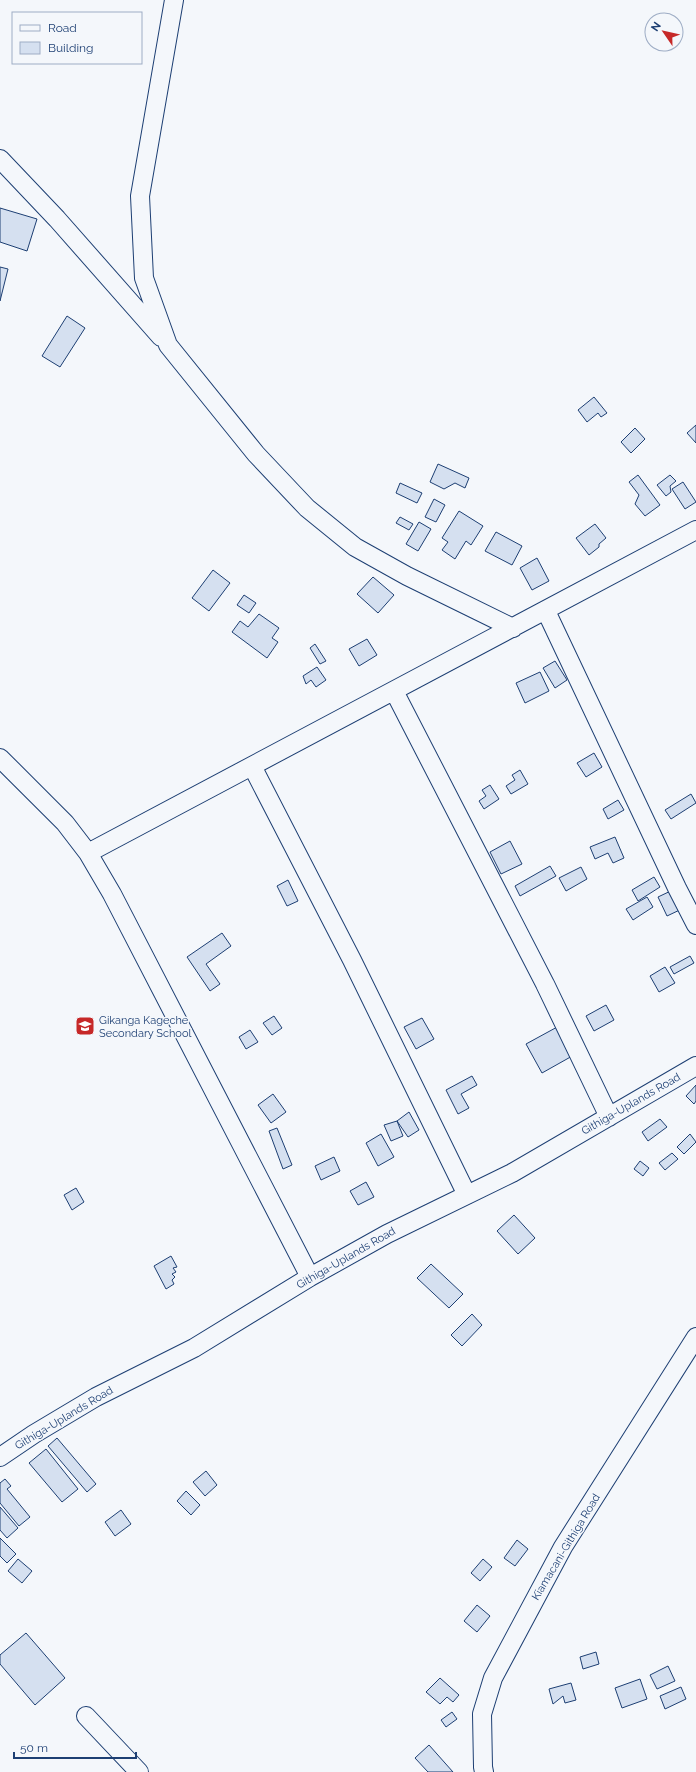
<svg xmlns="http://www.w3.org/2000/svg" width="696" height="1772" font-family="Raleway,sans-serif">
	<rect width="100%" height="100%" fill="#f4f7fb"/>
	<path fill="#d5e0f0" stroke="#1d3f73" d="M 0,208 L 37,219 L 27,251 L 0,242 Z
		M 0,267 L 8,269 L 0,301 Z
		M 67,316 L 85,328 L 60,367 L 42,356 Z
		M 594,397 L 607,413 L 601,417 L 598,413 L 587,422 L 578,410 Z
		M 696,425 L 696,443 L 687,433 Z
		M 635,428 L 645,439 L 631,453 L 621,442 Z
		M 438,464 L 469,478 L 465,488 L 455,483 L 444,489 L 430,482 Z
		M 638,475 L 660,505 L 645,516 L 635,504 L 639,495 L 629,482 Z
		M 670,475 L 676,481 L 670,486 L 671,492 L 666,496 L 657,485 Z
		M 683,482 L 696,502 L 685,509 L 672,489 Z
		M 400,483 L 422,493 L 417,503 L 396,493 Z
		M 434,499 L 445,505 L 436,522 L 425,517 Z
		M 459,511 L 483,526 L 471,545 L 466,541 L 455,559 L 442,550 L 448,542 L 442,538 Z
		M 400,517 L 413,524 L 409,530 L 396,523 Z
		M 419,522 L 431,529 L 418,551 L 406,544 Z
		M 595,524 L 606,538 L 599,544 L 599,547 L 589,555 L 576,538 Z
		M 496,532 L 522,546 L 512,565 L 485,551 Z
		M 537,558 L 549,581 L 532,590 L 520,568 Z
		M 213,570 L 230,583 L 209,611 L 192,598 Z
		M 373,577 L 394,595 L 378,613 L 357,594 Z
		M 244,595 L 256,603 L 249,613 L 237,605 Z
		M 259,614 L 279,628 L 272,638 L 278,642 L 267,658 L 232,632 L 240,621 L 248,627 Z
		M 367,639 L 377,655 L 359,666 L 349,649 Z
		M 315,644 L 326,661 L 320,664 L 310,648 Z
		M 555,661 L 567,680 L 555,688 L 543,668 Z
		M 317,667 L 326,680 L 316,687 L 311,680 L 306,684 L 303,676 Z
		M 540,672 L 549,691 L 525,703 L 516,683 Z
		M 594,753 L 602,767 L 586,777 L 577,763 Z
		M 520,770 L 528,784 L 511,794 L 506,786 L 515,780 L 512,775 Z
		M 490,785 L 499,799 L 484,809 L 479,801 L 486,796 L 482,790 Z
		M 691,794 L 696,803 L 671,819 L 665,810 Z
		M 618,800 L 624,810 L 608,819 L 603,809 Z
		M 615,837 L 624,858 L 613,863 L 608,853 L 595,859 L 590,847 Z
		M 510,841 L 522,864 L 501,874 L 490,852 Z
		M 550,866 L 556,876 L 520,896 L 515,886 Z
		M 581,867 L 587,879 L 566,891 L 559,878 Z
		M 654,877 L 660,887 L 638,901 L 632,890 Z
		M 288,880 L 298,901 L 287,906 L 277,886 Z
		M 677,888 L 686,907 L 667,916 L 658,897 Z
		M 647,897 L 653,907 L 633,920 L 626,909 Z
		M 222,933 L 231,946 L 206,964 L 220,984 L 210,991 L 187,957 Z
		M 690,956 L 694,963 L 674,974 L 670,967 Z
		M 665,967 L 675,983 L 659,992 L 650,976 Z
		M 606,1005 L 614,1020 L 594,1031 L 586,1016 Z
		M 274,1016 L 282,1028 L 272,1035 L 263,1023 Z
		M 422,1018 L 434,1039 L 416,1049 L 404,1027 Z
		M 559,1026 L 574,1055 L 542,1073 L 526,1044 Z
		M 250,1030 L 258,1042 L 246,1049 L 239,1037 Z
		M 472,1076 L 477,1085 L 461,1094 L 469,1108 L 458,1114 L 446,1090 Z
		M 696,1085 L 696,1101 L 694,1104 L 686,1096 Z
		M 273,1094 L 286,1112 L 271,1123 L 258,1105 Z
		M 409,1112 L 419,1130 L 408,1137 L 397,1121 Z
		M 660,1119 L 667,1127 L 648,1141 L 642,1132 Z
		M 397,1121 L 403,1136 L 391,1141 L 384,1125 Z
		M 277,1128 L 292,1165 L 283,1169 L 269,1131 Z
		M 381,1134 L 394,1157 L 378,1166 L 366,1143 Z
		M 690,1134 L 696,1142 L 684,1154 L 677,1147 Z
		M 672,1153 L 678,1159 L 665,1170 L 659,1163 Z
		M 334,1157 L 340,1171 L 321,1180 L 315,1166 Z
		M 640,1161 L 649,1168 L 643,1176 L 634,1169 Z
		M 366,1182 L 374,1197 L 358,1205 L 350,1191 Z
		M 76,1188 L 84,1202 L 72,1210 L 64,1195 Z
		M 514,1215 L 535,1238 L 518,1254 L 497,1231 Z
		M 171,1256 L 177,1267 L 173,1268 L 176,1272 L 172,1274 L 175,1277 L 172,1280 L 174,1284 L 166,1289 L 154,1266 Z
		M 431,1264 L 463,1294 L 449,1308 L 417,1278 Z
		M 472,1314 L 482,1325 L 462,1346 L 451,1335 Z
		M 57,1438 L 96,1484 L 87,1492 L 48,1446 Z
		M 46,1449 L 78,1489 L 62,1502 L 29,1463 Z
		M 206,1471 L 217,1485 L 205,1496 L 193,1482 Z
		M 5,1479 L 11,1486 L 7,1489 L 30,1517 L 19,1526 L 0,1503 L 0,1483 Z
		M 186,1491 L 200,1505 L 191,1515 L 177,1501 Z
		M 0,1507 L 18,1528 L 7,1538 L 0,1530 Z
		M 121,1510 L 131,1524 L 115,1536 L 105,1522 Z
		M 0,1538 L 16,1554 L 7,1563 L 0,1556 Z
		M 517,1540 L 528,1549 L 515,1566 L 504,1558 Z
		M 18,1559 L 32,1571 L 22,1583 L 8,1571 Z
		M 483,1559 L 492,1567 L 480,1581 L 471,1573 Z
		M 477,1605 L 490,1616 L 477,1632 L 464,1621 Z
		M 26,1633 L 65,1678 L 35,1705 L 0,1664 L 0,1655 Z
		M 596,1652 L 599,1664 L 583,1669 L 580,1657 Z
		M 668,1666 L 675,1681 L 657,1689 L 650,1675 Z
		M 440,1678 L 459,1695 L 453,1702 L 447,1697 L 440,1704 L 426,1692 Z
		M 640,1679 L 647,1699 L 622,1708 L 615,1688 Z
		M 571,1683 L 576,1700 L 565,1703 L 563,1696 L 553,1704 L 549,1689 Z
		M 681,1687 L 686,1699 L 665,1709 L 660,1696 Z
		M 452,1712 L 457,1719 L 446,1727 L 441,1720 Z
		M 429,1745 L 453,1772 L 428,1772 L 415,1758 Z"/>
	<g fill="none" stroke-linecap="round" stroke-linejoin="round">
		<g stroke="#1d3f73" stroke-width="20">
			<path id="minor" d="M 174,0 L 140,196 L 144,278 L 168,345 L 256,454 L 307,508 L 355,547 L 407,576 L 513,628
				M 0,159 L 57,219 L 161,337
				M 546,611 L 677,888 L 696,925
				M 394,691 L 545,984 L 609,1117
				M 0,758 L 65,823 L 88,853 L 112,894 L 310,1277
				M 252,766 L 352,960 L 467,1195
				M 88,853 L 696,530
				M 0,1457 L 34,1434 L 96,1397 L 194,1348 L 310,1277 L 387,1234 L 512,1173 L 696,1066
				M 86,1716 L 139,1772
				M 484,1772 L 483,1767 L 482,1714 L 493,1678 L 563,1547 L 696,1337"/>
		</g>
		<use href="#minor" stroke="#f4f7fb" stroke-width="18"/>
	</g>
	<defs>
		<g id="school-square" transform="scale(1)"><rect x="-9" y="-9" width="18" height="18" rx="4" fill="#c62828" stroke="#f4f7fb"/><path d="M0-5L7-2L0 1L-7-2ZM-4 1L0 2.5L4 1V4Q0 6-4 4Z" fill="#fff"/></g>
	</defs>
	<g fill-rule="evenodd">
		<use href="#school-square" x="85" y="1026"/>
	</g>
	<g text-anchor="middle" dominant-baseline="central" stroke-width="3" stroke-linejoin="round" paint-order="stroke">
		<g font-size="11" fill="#1d3f73" stroke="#f4f7fb" text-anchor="start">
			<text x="99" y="1020">Gikanga Kageche<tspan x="99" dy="13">Secondary School</tspan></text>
		</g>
		<g font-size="11" fill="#1d3f73" stroke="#f4f7fb">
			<text transform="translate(631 1104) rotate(-30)">Githiga-Uplands Road</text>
			<text transform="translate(346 1258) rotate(-30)">Githiga-Uplands Road</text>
			<text transform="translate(64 1418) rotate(-31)">Githiga-Uplands Road</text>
			<text transform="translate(566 1547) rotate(-59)">Kiamacani-Githiga Road</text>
		</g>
	</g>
	<rect x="12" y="12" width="130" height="52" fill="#f4f7fb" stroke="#9eadc5"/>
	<rect x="20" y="25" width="20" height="6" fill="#f4f7fb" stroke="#9eadc5"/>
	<text x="48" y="32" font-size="12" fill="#1d3f73">Road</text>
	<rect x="20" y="42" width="20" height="12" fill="#d5e0f0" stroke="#9eadc5"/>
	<text x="48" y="52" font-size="12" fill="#1d3f73">Building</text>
	<g transform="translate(664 32) rotate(304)"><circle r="19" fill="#f4f7fb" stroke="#9eadc5"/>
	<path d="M0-3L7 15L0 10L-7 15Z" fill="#c62828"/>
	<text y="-6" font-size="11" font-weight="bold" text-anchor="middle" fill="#1d3f73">N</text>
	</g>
	<path d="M14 1752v6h122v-6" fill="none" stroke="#1d3f73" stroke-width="2"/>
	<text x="20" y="1752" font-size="12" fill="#1d3f73" stroke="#f4f7fb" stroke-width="3" paint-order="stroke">50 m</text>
</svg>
